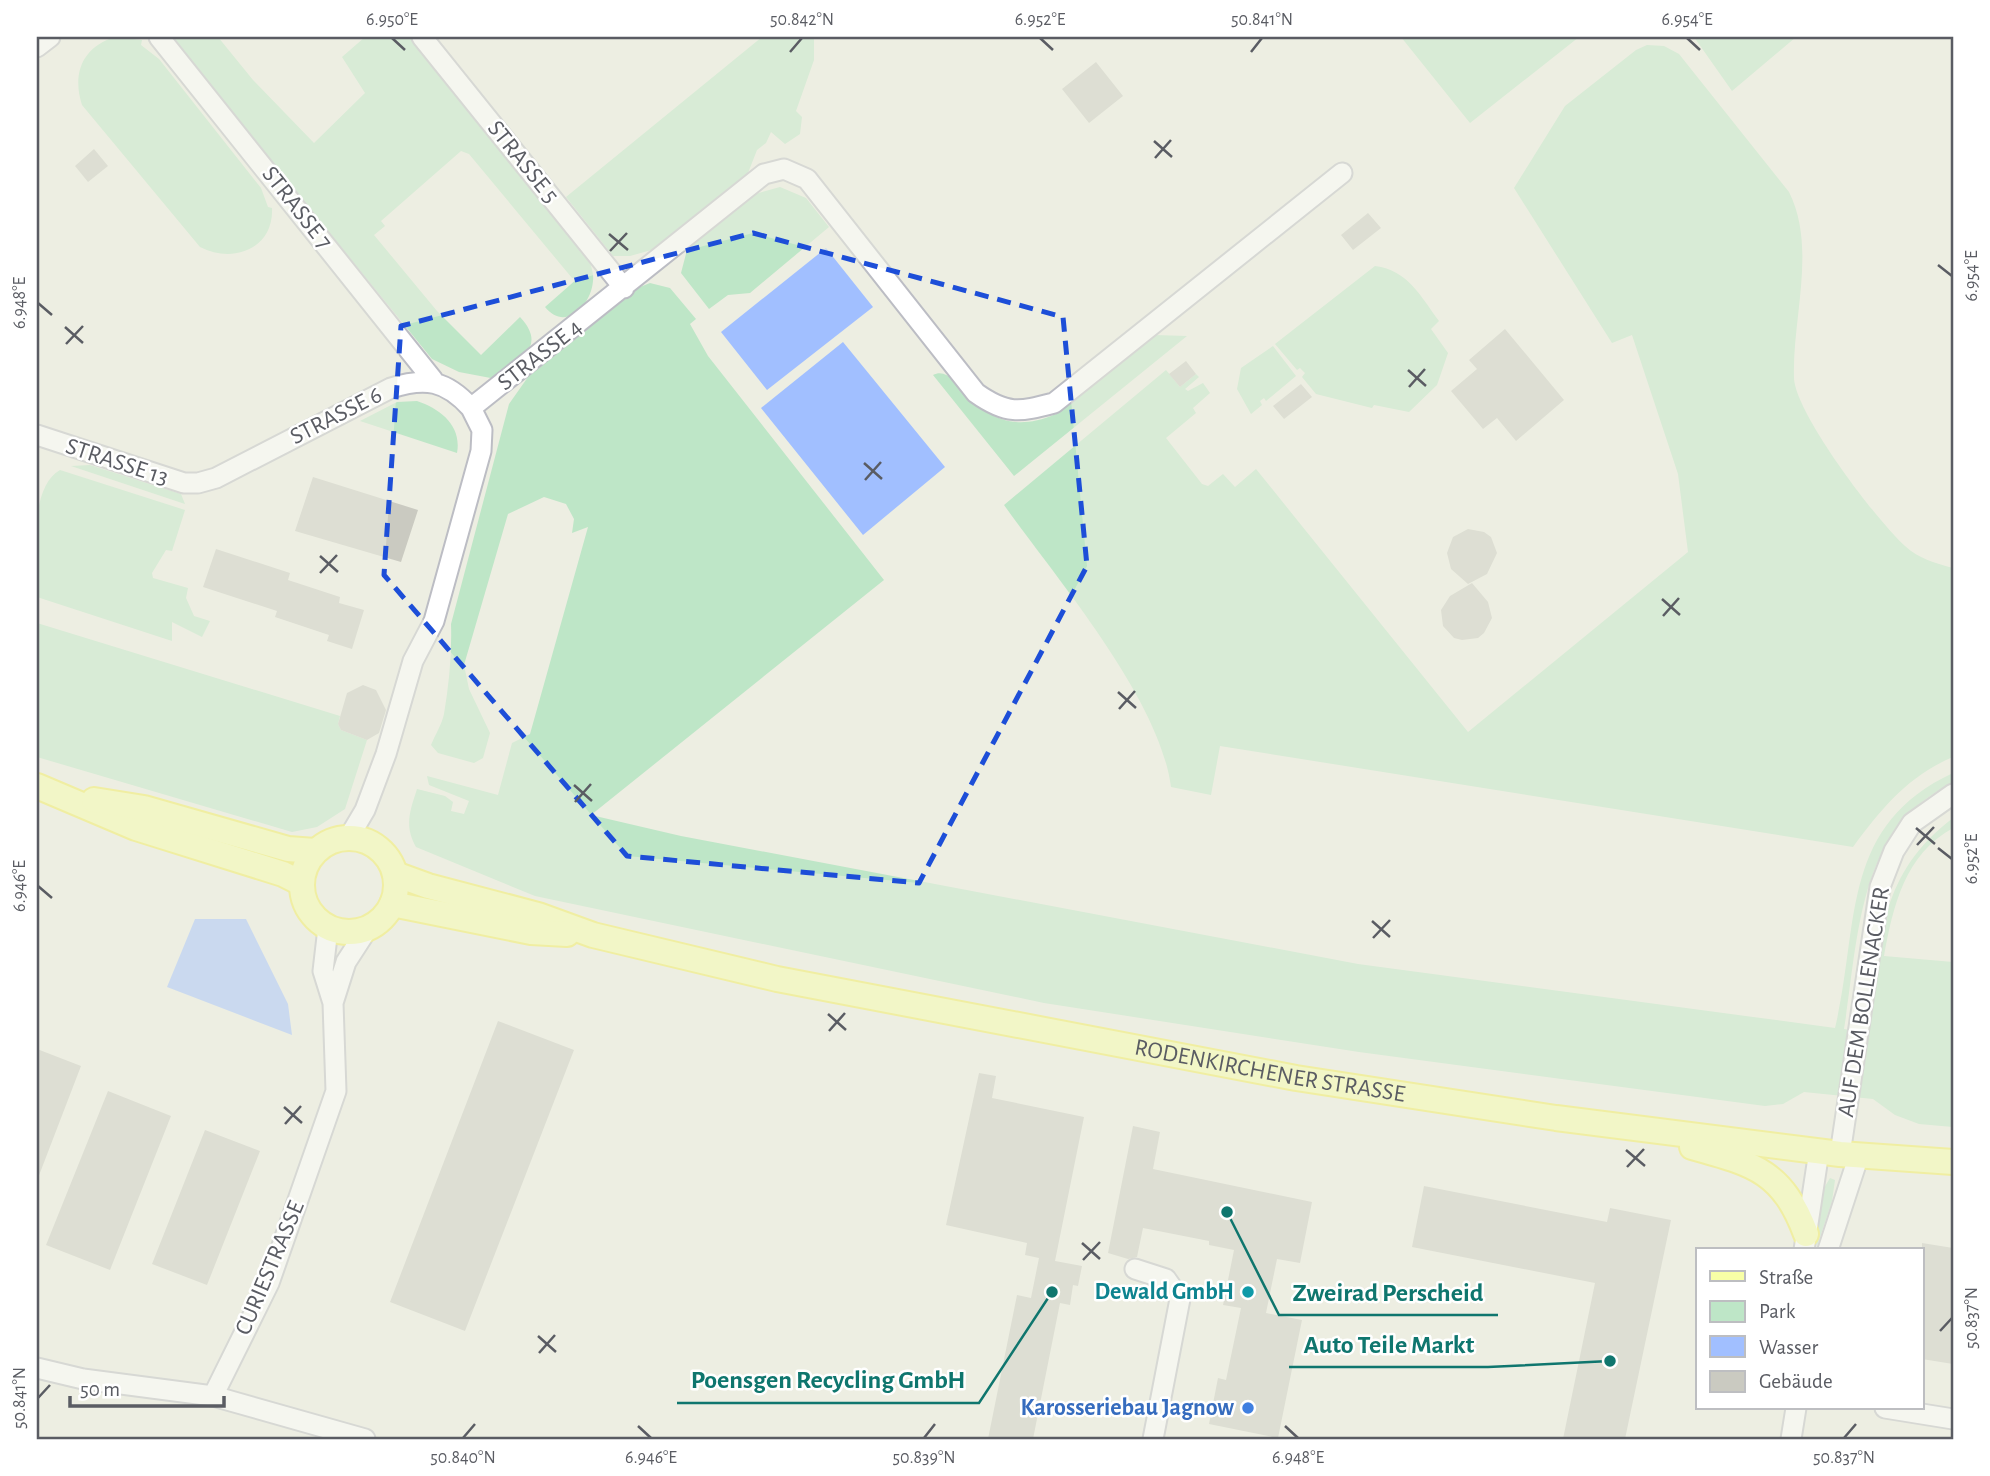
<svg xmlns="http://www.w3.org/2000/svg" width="1990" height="1476" font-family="'Alegreya Sans',sans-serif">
	<rect width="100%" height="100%" fill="#edeee2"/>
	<path fill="#bee6c7" d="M 115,37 L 142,40 L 141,45 L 159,59 L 261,188 L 268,207 L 272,208 C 274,249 233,264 200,247 L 82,105 C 72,74 82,47 115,37 Z
		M 170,37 L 218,37 L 253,80 L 314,143 L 365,93 L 342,57 L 365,37 L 411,37 L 589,259 C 591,266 594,274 593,281 C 591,306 565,332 545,307 L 578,278 L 572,278 L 469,154 L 461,151 L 381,221 L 385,226 L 374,235 L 437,311 L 481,355 L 520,317 C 548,347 519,360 496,379 L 459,372 L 432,359 Z
		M 762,37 L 814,37 L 814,60 L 796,111 L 802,117 L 800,134 L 785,144 L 771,132 L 766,143 L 757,150 L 748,173 L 679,230 L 655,249 L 630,256 L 613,256 L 566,197 Z
		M 1401,37 L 1579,37 L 1470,123 Z
		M 1694,37 L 1796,37 L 1732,91 Z
		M 1647,45 L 1664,46 L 1679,54 L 1789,192 C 1817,248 1792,318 1794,378 C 1795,413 1877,521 1905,546 C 1919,559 1935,563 1953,568 L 1953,757 C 1908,776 1882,808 1853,847 L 1220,746 L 1211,795 L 1171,787 C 1160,699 1057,579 1004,505 L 1166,370 L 1180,387 L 1196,374 L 1199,377 L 1185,389 L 1188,391 L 1203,383 L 1210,393 L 1193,408 L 1196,413 L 1166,438 L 1202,484 L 1208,486 L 1223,474 L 1235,487 L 1256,469 L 1468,732 L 1688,552 L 1678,474 L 1632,335 L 1612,343 L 1514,188 L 1565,106 L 1636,50 Z
		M 780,187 L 806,198 L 829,227 L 750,293 L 728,295 L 709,309 L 681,273 L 687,250 L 694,243 L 755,194 Z
		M 1375,266 C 1408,270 1421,297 1439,321 L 1431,329 L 1448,353 L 1437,385 L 1409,412 L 1374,405 L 1372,408 L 1316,394 L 1302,377 L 1305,373 L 1300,368 L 1297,370 L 1275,344 Z
		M 650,283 L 670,288 L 696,319 L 690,324 L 708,356 L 884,580 L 591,815 L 681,836 L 1358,964 L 1835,1028 C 1860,925 1839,826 1953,773 L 1953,783 C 1857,827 1859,938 1844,1029 L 1864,1032 C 1882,945 1876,876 1953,818 L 1953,828 C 1905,854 1893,906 1884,956 L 1953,962 L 1953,1127 L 1919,1124 L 1895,1115 L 1873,1099 L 1804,1092 L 1783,1104 L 1765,1106 L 1359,1052 L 1044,1003 L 535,896 L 416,847 C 404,826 410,811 417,789 L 445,796 L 453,802 L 451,811 L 464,814 L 469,801 L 429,785 L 427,776 L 498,795 L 512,743 L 530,734 L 588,527 L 572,533 L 574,519 L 566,504 L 544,497 L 508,514 L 464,665 L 469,689 L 490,733 L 483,758 L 474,763 L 438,753 L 431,745 C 435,735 442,724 444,714 C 449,684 452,654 451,624 L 509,404 L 528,377 L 640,287 Z
		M 1154,335 L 1187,336 L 1014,476 L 933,375 C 962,360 975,449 1056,414 Z
		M 1273,346 L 1296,376 L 1266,401 L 1264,398 L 1260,401 L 1262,405 L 1251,414 L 1237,389 L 1241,368 Z
		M 417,401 C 441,409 462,426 457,453 L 360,421 L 397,402 Z
		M 90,465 L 181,494 L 185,504 L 71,466 Z
		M 60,470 L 185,510 L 172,551 L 166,550 L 152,573 L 153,578 L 188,588 L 186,598 L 194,616 L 210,621 L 202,637 L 172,622 L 172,641 L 37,597 C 37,564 27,489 60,470 Z
		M 37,623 L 340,716 L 338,724 L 341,730 L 367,740 L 345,809 L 317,827 L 292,832 L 37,757 Z
		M 1830,1178 L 1835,1180 L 1832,1201 L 1817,1246 L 1818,1198 Z"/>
	<path fill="#a1bfff" d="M 826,248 L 873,307 L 767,390 L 721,332 Z
		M 843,342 L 945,467 L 863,535 L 761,408 Z
		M 195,919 L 246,919 L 288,1004 L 292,1035 L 167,987 Z"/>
	<path fill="#cacac1" d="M 1096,62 L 1123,96 L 1089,123 L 1062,89 Z
		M 94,149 L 108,166 L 88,182 L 75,166 Z
		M 1368,213 L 1381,228 L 1353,250 L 1341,235 Z
		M 1505,329 L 1564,400 L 1516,441 L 1497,418 L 1483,429 L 1451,391 L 1477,369 L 1469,360 Z
		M 1186,361 L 1196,374 L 1180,387 L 1169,374 Z
		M 1301,384 L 1312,397 L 1284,419 L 1273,406 Z
		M 313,477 L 418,510 L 401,562 L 295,531 Z
		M 1468,529 L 1484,532 L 1491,537 L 1497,553 L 1487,574 L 1468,584 L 1451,569 L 1447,553 L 1453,537 Z
		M 216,549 L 290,573 L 288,580 L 340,597 L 339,603 L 364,610 L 352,649 L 327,641 L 329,635 L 275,617 L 277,611 L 203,587 Z
		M 1472,583 L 1488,602 L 1492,618 L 1484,633 L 1478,638 L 1462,640 L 1454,638 L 1443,626 L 1441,610 L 1450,596 Z
		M 363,685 L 376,690 L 386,710 L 379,733 L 367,740 L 341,730 L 338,724 L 347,693 Z
		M 498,1021 L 574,1050 L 465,1331 L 390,1302 Z
		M 37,1049 L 81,1066 L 38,1178 L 37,1178 Z
		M 979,1073 L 996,1076 L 992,1098 L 1084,1117 L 1055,1261 L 1082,1266 L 1078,1286 L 1073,1285 L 1070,1305 L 1060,1303 L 1033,1439 L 988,1439 L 1017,1295 L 1031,1298 L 1039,1258 L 1025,1255 L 1027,1243 L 946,1225 Z
		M 108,1091 L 171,1116 L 110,1270 L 46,1245 Z
		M 1133,1126 L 1160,1132 L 1153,1169 L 1312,1202 L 1300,1263 L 1277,1259 L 1266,1313 L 1302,1320 L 1278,1438 L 1209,1424 L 1218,1378 L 1226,1380 L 1241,1308 L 1223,1305 L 1234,1250 L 1209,1245 L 1209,1241 L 1143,1228 L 1137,1257 L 1128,1259 L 1108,1253 Z
		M 205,1130 L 260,1151 L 207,1285 L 152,1264 Z
		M 1424,1186 L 1607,1222 L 1610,1208 L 1671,1220 L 1625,1439 L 1563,1439 L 1595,1283 L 1412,1247 Z
		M 1922,1243 L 1953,1248 L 1953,1364 L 1922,1359 Z"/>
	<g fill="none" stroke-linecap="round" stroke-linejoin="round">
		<g stroke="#bcbdc4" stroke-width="23">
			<path id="minor" d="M 159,37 L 433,380
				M 422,37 L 624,288
				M 37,47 L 50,37
				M 37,435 L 184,483 L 198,483 L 216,478 L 391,388 C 425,377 446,380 471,408
				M 349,837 L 365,810 L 386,754 L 413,661 L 434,621 L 481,451 L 482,430 L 471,408 L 764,174 L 784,169 L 807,179 L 976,393 C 1007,415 1019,412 1054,403 L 1342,173
				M 333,1003 L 346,962 L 368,928
				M 1840,1154 L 1880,887 L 1894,851 L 1912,823 L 1953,794
				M 1804,1250 L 1819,1151
				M 1828,1250 L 1859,1155
				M 1135,1269 L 1166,1279 L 1180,1299 L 1153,1439
				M 37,1368 L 83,1379 L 213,1396 L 365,1439
				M 213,1396 L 269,1283 L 336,1091 L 333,1003 L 323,971 L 328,928 L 324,925
				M 1885,1408 L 1953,1419
				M 1791,1439 L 1796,1408"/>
		</g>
		<g stroke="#f4ee54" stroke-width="28">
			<g id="major">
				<path d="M 37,786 L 136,828 L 283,874 L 301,883"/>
				<path d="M 94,800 L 144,808 L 288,849 L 315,851"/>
				<circle cx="349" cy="885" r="47"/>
				<path id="s1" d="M 395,874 L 428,886 L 538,915 L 593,935 L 777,979 L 1296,1078 L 1556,1118 L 1840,1154 L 1953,1162"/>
				<path d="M 392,904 L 531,932 L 567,934"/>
				<path d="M 1692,1147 C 1753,1164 1782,1170 1806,1234"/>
			</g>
		</g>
		<use href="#minor" stroke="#fff" stroke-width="19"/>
		<use href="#major" stroke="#f8ffa6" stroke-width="24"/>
	</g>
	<path d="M0 0H1990V1476H0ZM 753,233 L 1063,317 L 1087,566 L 919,883 L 627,856 L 384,575 L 401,326 Z" fill="#edeee2" fill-opacity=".55" fill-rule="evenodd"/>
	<path fill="none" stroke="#1d4ed8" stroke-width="5" stroke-dasharray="14 9" stroke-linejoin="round" d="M 753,233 L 1063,317 L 1087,566 L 919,883 L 627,856 L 384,575 L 401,326 Z"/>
	<path fill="none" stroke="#5a5c63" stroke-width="2.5" d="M 392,38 L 405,50M 1040,38 L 1053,50M 1687,38 L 1700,50M 790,52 L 802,38M 1251,52 L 1262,38M 1154,141 L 1172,157M 1155,158 L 1171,140M 609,234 L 628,250M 610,251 L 627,233M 1938,265 L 1952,276M 38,303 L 52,315M 65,327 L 83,343M 66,344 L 83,326M 1408,370 L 1426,386M 1409,387 L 1425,369M 864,463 L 882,479M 865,480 L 881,462M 320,556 L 338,572M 320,573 L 337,555M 1662,599 L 1680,615M 1663,616 L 1679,598M 1118,692 L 1136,708M 1119,709 L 1135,691M 574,785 L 592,801M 575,802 L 591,784M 1916,828 L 1935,844M 1917,845 L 1934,827M 1938,848 L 1952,859M 38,886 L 52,898M 1372,921 L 1390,937M 1373,938 L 1390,920M 828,1014 L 846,1030M 829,1031 L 845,1013M 284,1107 L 302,1123M 285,1124 L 301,1106M 1626,1150 L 1645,1166M 1627,1167 L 1644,1149M 1082,1243 L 1100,1259M 1083,1260 L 1100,1242M 1940,1331 L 1952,1318M 538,1336 L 556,1352M 539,1353 L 555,1335M 38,1398 L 50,1385M 638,1426 L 651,1438M 1285,1426 L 1298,1438M 463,1438 L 475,1424M 924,1438 L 935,1424M 1844,1438 L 1856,1424"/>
	<circle fill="#0f9aa8" stroke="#fff" stroke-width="2.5" cx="1248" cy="1292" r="7"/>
	<circle fill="#3f7fe0" stroke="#fff" stroke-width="2.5" cx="1248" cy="1408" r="7"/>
	<g text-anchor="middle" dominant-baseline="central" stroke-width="5" stroke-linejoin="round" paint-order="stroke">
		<g font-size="24" fill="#5a5c63" stroke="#fff">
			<text transform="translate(523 162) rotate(51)">STRASSE 5</text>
			<text transform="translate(297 208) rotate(52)">STRASSE 7</text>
			<text transform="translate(540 355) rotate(-38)">STRASSE 4</text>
			<text transform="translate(336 416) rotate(-27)">STRASSE 6</text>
			<text transform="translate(117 462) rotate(18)">STRASSE 13</text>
			<text transform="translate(1864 1002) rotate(-81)">AUF DEM BOLLENACKER</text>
			<text stroke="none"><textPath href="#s1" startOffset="898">RODENKIRCHENER STRASSE</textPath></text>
			<text transform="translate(270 1268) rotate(-67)">CURIESTRASSE</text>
		</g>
		<g font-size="24" font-weight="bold" fill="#0d838f" stroke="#fff" text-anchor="end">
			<text x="1234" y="1292">Dewald GmbH</text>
		</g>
		<g font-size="24" font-weight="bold" fill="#366cbe" stroke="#fff" text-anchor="end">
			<text x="1234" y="1408">Karosseriebau Jagnow</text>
		</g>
	</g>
	<path fill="none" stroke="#0f766e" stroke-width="2.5" d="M1227 1212L1279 1315H1498M1610 1361L1488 1367H1289M1052 1292L979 1403H677"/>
	<g fill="#0f766e" stroke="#fff" stroke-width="2.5">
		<circle cx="1227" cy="1212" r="7"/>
		<circle cx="1610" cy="1361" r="7"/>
		<circle cx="1052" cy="1292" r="7"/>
	</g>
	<g font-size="26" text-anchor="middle" font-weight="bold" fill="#0f766e" stroke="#fff" stroke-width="5" stroke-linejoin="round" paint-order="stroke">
		<text x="1388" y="1301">Zweirad Perscheid</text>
		<text x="1389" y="1353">Auto Teile Markt</text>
		<text x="828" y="1388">Poensgen Recycling GmbH</text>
	</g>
	<rect width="1990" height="1476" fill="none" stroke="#ffffff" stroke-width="77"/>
	<rect x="1696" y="1248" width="228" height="161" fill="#ffffff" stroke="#bdbec1" stroke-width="2"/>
	<rect x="1710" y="1271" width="35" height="10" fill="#f8ffa6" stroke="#bdbec1" stroke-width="2"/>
	<text x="1759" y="1284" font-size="21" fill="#5a5c63">Straße</text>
	<rect x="1710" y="1301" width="35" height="21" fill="#bee6c7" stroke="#bdbec1" stroke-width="2"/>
	<text x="1759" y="1318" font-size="21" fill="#5a5c63">Park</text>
	<rect x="1710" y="1336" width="35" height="21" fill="#a1bfff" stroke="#bdbec1" stroke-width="2"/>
	<text x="1759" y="1354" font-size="21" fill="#5a5c63">Wasser</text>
	<rect x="1710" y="1371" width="35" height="21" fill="#cacac1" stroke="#bdbec1" stroke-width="2"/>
	<text x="1759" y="1388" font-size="21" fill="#5a5c63">Gebäude</text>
	<path d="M70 1396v10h154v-10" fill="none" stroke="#5a5c63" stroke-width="3.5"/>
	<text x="80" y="1396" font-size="21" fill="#5a5c63" stroke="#ffffff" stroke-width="5" paint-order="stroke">50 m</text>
	<rect x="38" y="38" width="1914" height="1400" fill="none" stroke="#5a5c63" stroke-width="2.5"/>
	<g font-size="18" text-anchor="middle" fill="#5a5c63">
		<text x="392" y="25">6.950°E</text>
		<text x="802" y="25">50.842°N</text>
		<text x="1040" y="25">6.952°E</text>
		<text x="1262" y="25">50.841°N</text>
		<text x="1687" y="25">6.954°E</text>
		<text transform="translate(1971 276) rotate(-90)" y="6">6.954°E</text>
		<text transform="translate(19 303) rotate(-90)" y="6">6.948°E</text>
		<text transform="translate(1971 859) rotate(-90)" y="6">6.952°E</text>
		<text transform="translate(19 886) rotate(-90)" y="6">6.946°E</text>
		<text transform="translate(1971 1318) rotate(-90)" y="6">50.837°N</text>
		<text transform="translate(19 1398) rotate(-90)" y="6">50.841°N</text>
		<text x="463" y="1463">50.840°N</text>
		<text x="651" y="1463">6.946°E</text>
		<text x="924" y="1463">50.839°N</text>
		<text x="1298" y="1463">6.948°E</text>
		<text x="1844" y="1463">50.837°N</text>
	</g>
</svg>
